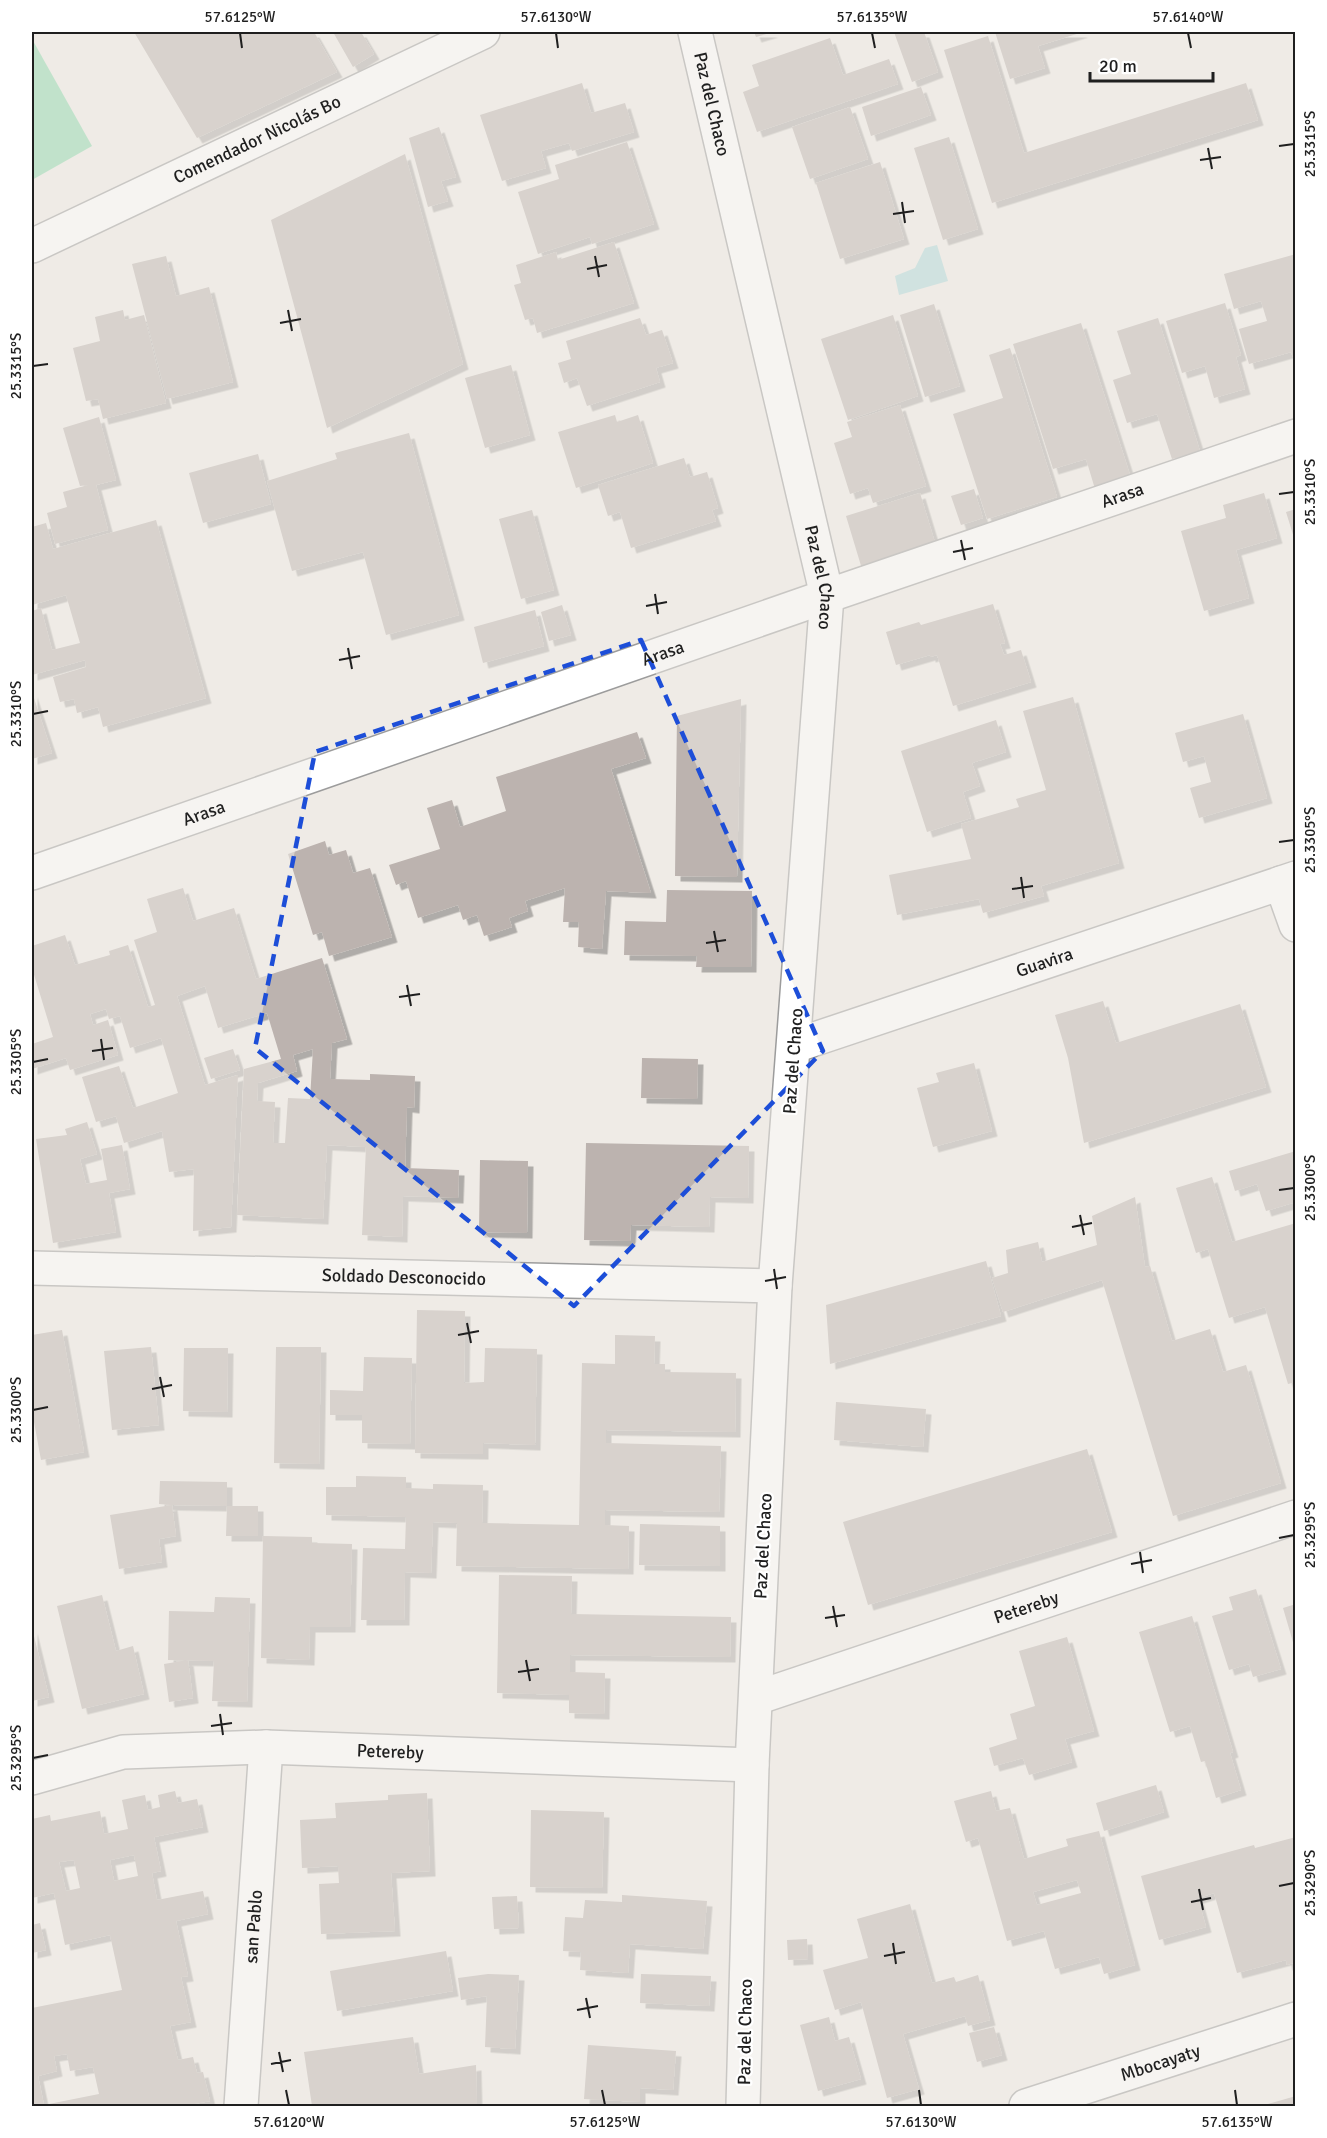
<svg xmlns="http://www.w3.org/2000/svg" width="1327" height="2138" font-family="Signika,sans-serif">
	<defs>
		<filter id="shadow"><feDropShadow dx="5.5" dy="5.5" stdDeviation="0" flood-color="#0004"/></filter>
	</defs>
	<rect width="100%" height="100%" fill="#efebe6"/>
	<path fill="#8bd8ac" d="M 32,39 L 92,146 L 32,180 Z"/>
	<path fill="#aad7d9" d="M 937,245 L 948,281 L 899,295 L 895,276 L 915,268 L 925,248 Z"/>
	<path fill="#bcb3af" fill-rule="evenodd" filter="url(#shadow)" d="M 134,32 L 314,32 L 337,72 L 197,138 Z
		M 333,32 L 361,32 L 374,54 L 353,67 Z
		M 754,32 L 773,32 L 756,37 Z
		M 894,32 L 924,32 L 938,72 L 912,82 Z
		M 995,32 L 1083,32 L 1038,46 L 1045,68 L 1010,79 Z
		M 988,36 L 1024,153 L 1246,83 L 1258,120 L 992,203 L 944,50 Z
		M 830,38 L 843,75 L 889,59 L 898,84 L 757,132 L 743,92 L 759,86 L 752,65 Z
		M 582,83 L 591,113 L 625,103 L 634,132 L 572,151 L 569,143 L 541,151 L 546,168 L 502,181 L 480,115 Z
		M 921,87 L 931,115 L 871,136 L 862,107 Z
		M 850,107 L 868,159 L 810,179 L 792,127 Z
		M 439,127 L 456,177 L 441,181 L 448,201 L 428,207 L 409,138 Z
		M 949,137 L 978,229 L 943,240 L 914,148 Z
		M 627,142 L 654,224 L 592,244 L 590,237 L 538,254 L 518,192 L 559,179 L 555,165 Z
		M 405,154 L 463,364 L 327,428 L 271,220 Z
		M 880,162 L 904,239 L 840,259 L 816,183 Z
		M 614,242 L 634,303 L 537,333 L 533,318 L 525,320 L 514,285 L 521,283 L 516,265 L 556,252 L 558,260 Z
		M 1296,254 L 1296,365 L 1291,352 L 1249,364 L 1239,329 L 1267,321 L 1261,301 L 1234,309 L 1224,274 Z
		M 166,256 L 176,296 L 209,287 L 233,382 L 167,399 L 132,264 Z
		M 1225,303 L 1241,355 L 1236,357 L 1245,389 L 1214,398 L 1205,366 L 1182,373 L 1166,321 Z
		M 934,304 L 960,386 L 925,397 L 900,315 Z
		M 123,310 L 125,320 L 144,315 L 166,403 L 103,419 L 98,399 L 86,401 L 73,348 L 100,341 L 95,317 Z
		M 893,315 L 918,396 L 848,420 L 821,339 Z
		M 640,318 L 646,335 L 662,330 L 673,363 L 656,368 L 660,382 L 587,406 L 577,378 L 564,383 L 558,363 L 571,359 L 566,341 Z
		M 1158,318 L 1200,451 L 1172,459 L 1157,414 L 1127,423 L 1113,380 L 1131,374 L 1117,331 Z
		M 1081,323 L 1131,478 L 1095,489 L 1086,459 L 1053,469 L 1013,344 Z
		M 1010,348 L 1057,497 L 987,519 L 953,414 L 1003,398 L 989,355 Z
		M 511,365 L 530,435 L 485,448 L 465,378 Z
		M 900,405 L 926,486 L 873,503 L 868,488 L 850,494 L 834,443 L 852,437 L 847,422 Z
		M 615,415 L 617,422 L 638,415 L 653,463 L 576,488 L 558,432 Z
		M 99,417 L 116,480 L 96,485 L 108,530 L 55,544 L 47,513 L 67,507 L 63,492 L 88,485 L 80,486 L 63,428 Z
		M 409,433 L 459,615 L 386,635 L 363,552 L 292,571 L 267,481 L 337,459 L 335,453 Z
		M 258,454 L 271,504 L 203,523 L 189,473 Z
		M 684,458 L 690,477 L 707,472 L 718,508 L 712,510 L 716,521 L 631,548 L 620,512 L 608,516 L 598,485 Z
		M 974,489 L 983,518 L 961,525 L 951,496 Z
		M 920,493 L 936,546 L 862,569 L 846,516 Z
		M 1264,493 L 1277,538 L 1236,550 L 1249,598 L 1204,611 L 1181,531 L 1226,518 L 1223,505 Z
		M 1296,509 L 1296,541 L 1295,541 L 1286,512 Z
		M 532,510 L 554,590 L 521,599 L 499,519 Z
		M 156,520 L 206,698 L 103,727 L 98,707 L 77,713 L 74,699 L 60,702 L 53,677 L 86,667 L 85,660 L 32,675 L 32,611 L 41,608 L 52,650 L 80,643 L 66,595 L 32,605 L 32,527 L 46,523 L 53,549 Z
		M 993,604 L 1005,643 L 1000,644 L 1004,655 L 1021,650 L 1031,682 L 953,706 L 937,655 L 930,657 L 930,655 L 896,665 L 886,632 L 919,622 L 921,625 Z
		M 562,605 L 571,635 L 549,641 L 541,612 Z
		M 535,610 L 544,646 L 483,663 L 474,627 Z
		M 32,692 L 52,753 L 32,759 Z
		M 1073,697 L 1119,863 L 1041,886 L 1044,896 L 983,913 L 979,899 L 897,915 L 889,875 L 971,859 L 961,824 L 1019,807 L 1016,799 L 1046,790 L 1023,711 Z
		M 741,699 L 737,877 L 675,876 L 677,716 Z
		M 1243,714 L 1267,798 L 1199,818 L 1190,788 L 1211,782 L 1204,756 L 1183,762 L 1175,733 Z
		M 996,720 L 1006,752 L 972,763 L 980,786 L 963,792 L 971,818 L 927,832 L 901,751 Z
		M 637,732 L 646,758 L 611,769 L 651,893 L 606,891 L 602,949 L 578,947 L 579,922 L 563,922 L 565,888 L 525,901 L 528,911 L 509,918 L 512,927 L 484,936 L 477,915 L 463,920 L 458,905 L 418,918 L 406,881 L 396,885 L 389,865 L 440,849 L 427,808 L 452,800 L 460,827 L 506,811 L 496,777 Z
		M 325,841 L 329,855 L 346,850 L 353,873 L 370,868 L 392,937 L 329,956 L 322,932 L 313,935 L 288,854 Z
		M 183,888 L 193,921 L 234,908 L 256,979 L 322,958 L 347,1039 L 332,1043 L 330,1079 L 370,1080 L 370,1074 L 415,1076 L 414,1108 L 407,1107 L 405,1168 L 459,1170 L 458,1198 L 403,1196 L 402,1237 L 362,1235 L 366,1147 L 327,1145 L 323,1219 L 237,1215 L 244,1069 L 281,1059 L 267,1013 L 218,1028 L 205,986 L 177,996 L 205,1085 L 238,1075 L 231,1227 L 193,1231 L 194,1169 L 169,1172 L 162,1131 L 124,1143 L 116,1116 L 96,1122 L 82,1077 L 119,1066 L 133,1108 L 178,1093 L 161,1038 L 130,1048 L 120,1016 L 109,1019 L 106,1009 L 90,1014 L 93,1025 L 108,1020 L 118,1055 L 70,1070 L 66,1058 L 32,1069 L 32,1044 L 53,1037 L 32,968 L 32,946 L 65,935 L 75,965 L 110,955 L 109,951 L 128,945 L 148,1007 L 155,1005 L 134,940 L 157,932 L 147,899 ZM 313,1049 L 310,1099 L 288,1098 L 285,1143 L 273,1143 L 275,1102 L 257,1101 L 258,1083 L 297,1071 L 293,1055 Z
		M 667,890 L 752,891 L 751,967 L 696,967 L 697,956 L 624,955 L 625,921 L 666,922 Z
		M 1103,1001 L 1116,1043 L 1240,1004 L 1266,1087 L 1084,1143 L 1068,1058 L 1055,1015 Z
		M 233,1049 L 240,1070 L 211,1079 L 204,1058 Z
		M 642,1058 L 698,1059 L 697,1099 L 641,1098 Z
		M 974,1063 L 992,1131 L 933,1147 L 917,1088 L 939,1082 L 936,1073 Z
		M 87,1122 L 97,1154 L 80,1159 L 86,1184 L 107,1180 L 101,1149 L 122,1145 L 130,1189 L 109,1193 L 116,1232 L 53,1243 L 36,1139 L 67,1135 L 65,1129 Z
		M 586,1143 L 749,1146 L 748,1198 L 710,1197 L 709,1227 L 631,1225 L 630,1241 L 584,1240 Z
		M 1296,1151 L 1296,1202 L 1266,1211 L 1257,1184 L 1235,1191 L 1229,1171 Z
		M 480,1160 L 528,1161 L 527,1233 L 479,1232 Z
		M 1212,1177 L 1232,1242 L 1296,1223 L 1296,1382 L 1288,1384 L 1265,1307 L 1229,1318 L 1208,1249 L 1196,1253 L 1176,1188 Z
		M 1135,1197 L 1145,1267 L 1150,1266 L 1172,1341 L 1210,1329 L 1223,1372 L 1246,1365 L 1281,1483 L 1173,1516 L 1102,1280 L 1003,1312 L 992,1278 L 1008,1273 L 1006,1250 L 1038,1242 L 1042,1262 L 1097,1245 L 1092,1216 Z
		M 986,1261 L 1001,1316 L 830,1364 L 826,1305 Z
		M 417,1310 L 465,1311 L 464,1383 L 484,1382 L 485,1348 L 537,1349 L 535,1445 L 483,1443 L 483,1454 L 415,1453 Z
		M 62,1330 L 84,1452 L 41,1460 L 32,1411 L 32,1335 Z
		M 615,1335 L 655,1336 L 654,1364 L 665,1364 L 665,1372 L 736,1373 L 735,1432 L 606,1430 L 606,1443 L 721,1446 L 719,1512 L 605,1510 L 605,1525 L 629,1526 L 628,1569 L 456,1566 L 457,1523 L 433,1522 L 431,1573 L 405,1572 L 404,1620 L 361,1620 L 363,1548 L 405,1549 L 406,1517 L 326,1515 L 326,1487 L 356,1487 L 356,1476 L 406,1477 L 406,1488 L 433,1489 L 433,1484 L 483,1485 L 482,1523 L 579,1525 L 582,1363 L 615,1364 Z
		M 151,1347 L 159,1425 L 112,1430 L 104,1351 Z
		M 276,1347 L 321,1347 L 319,1464 L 274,1463 Z
		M 184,1348 L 228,1348 L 227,1412 L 183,1411 Z
		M 364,1357 L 412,1358 L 410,1444 L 362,1443 L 362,1415 L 330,1415 L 330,1390 L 363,1391 Z
		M 836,1402 L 926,1409 L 923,1447 L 834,1440 Z
		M 1087,1449 L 1112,1532 L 868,1605 L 843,1522 Z
		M 160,1481 L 227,1482 L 227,1506 L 172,1505 L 176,1536 L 159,1539 L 162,1562 L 119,1569 L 110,1515 L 172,1505 L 159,1504 Z
		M 227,1506 L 258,1506 L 258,1536 L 226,1536 Z
		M 640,1524 L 720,1526 L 720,1566 L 639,1565 Z
		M 263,1536 L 312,1537 L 312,1543 L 352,1544 L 350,1627 L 310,1627 L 309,1660 L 261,1658 Z
		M 499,1575 L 572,1576 L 571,1614 L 731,1617 L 730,1657 L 570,1655 L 570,1672 L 605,1673 L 604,1714 L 569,1713 L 569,1695 L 497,1693 Z
		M 1256,1589 L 1281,1669 L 1253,1677 L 1249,1664 L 1229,1670 L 1212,1616 L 1233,1610 L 1229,1597 Z
		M 102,1595 L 116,1651 L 133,1646 L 144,1694 L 82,1709 L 57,1606 Z
		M 215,1597 L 250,1598 L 247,1702 L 212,1701 L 214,1661 L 168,1660 L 169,1611 L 214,1612 Z
		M 1296,1604 L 1296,1649 L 1295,1649 L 1283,1608 Z
		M 1192,1616 L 1233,1752 L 1230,1753 L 1241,1790 L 1216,1798 L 1205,1761 L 1201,1762 L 1190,1726 L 1170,1732 L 1139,1632 Z
		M 32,1628 L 49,1697 L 32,1701 Z
		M 1067,1637 L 1094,1731 L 1065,1739 L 1072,1762 L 1029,1775 L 1023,1758 L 994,1766 L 989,1748 L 1017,1739 L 1010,1714 L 1035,1706 L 1019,1651 Z
		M 188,1660 L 193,1698 L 169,1702 L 164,1664 Z
		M 1156,1785 L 1164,1812 L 1104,1831 L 1096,1803 Z
		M 175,1791 L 178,1803 L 197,1799 L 203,1827 L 154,1837 L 161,1871 L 152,1873 L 157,1900 L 203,1891 L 208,1914 L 176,1921 L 188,1976 L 181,1977 L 191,2022 L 170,2026 L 178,2060 L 193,2057 L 197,2073 L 203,2072 L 210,2101 L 189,2105 L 189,2106 L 32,2106 L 32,2008 L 122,1990 L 110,1935 L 65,1945 L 54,1893 L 32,1898 L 32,1819 L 50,1815 L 51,1821 L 100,1811 L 104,1834 L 128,1829 L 122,1800 L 145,1795 L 148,1810 L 160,1807 L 158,1795 ZM 134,1855 L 138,1876 L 114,1881 L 110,1860 ZM 74,1860 L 80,1888 L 66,1891 L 59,1862 ZM 67,2054 L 70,2071 L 93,2067 L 99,2094 L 44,2105 L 38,2076 L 57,2071 L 54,2056 Z
		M 991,1791 L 996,1811 L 1010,1808 L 1024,1859 L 1068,1846 L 1066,1839 L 1099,1831 L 1135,1965 L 1104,1974 L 1099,1957 L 1055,1969 L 1044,1931 L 1007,1941 L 978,1838 L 966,1842 L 954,1801 ZM 1077,1880 L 1081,1893 L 1037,1905 L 1033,1892 Z
		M 427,1793 L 430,1871 L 391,1873 L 395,1931 L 321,1934 L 319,1884 L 339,1883 L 338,1866 L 302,1868 L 300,1820 L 336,1818 L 335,1803 L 388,1800 L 388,1795 Z
		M 531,1810 L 604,1812 L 602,1888 L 530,1887 Z
		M 1296,1837 L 1296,1962 L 1287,1965 L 1286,1960 L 1237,1973 L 1214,1893 L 1198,1898 L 1206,1927 L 1159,1940 L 1141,1876 L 1254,1845 L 1255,1848 Z
		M 622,1895 L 707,1901 L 703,1949 L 630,1944 L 628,1973 L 580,1970 L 581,1952 L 563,1951 L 565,1917 L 583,1918 L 585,1900 L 622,1902 Z
		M 517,1896 L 519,1928 L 494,1929 L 492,1897 Z
		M 910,1904 L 932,1983 L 954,1977 L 956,1982 L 978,1975 L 990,2020 L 968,2026 L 965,2016 L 903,2034 L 919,2089 L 887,2098 L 861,2002 L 835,2010 L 823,1970 L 868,1958 L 857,1919 Z
		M 40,1923 L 46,1950 L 32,1953 L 32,1925 Z
		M 807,1939 L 808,1959 L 788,1960 L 787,1940 Z
		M 446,1951 L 453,1991 L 337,2011 L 330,1971 Z
		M 488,1974 L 519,1975 L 515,2049 L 485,2047 L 487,1996 L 461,2000 L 458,1978 Z
		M 641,1974 L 711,1976 L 709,2006 L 640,2003 Z
		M 829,2017 L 835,2041 L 849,2037 L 861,2079 L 818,2091 L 800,2025 Z
		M 994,2027 L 1002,2055 L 977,2062 L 969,2033 Z
		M 413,2037 L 419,2074 L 476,2065 L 477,2106 L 312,2106 L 304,2052 Z
		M 588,2045 L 676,2051 L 673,2090 L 640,2088 L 640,2102 L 584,2099 Z
		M 1296,2096 L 1296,2106 L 1268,2106 L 1268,2104 Z"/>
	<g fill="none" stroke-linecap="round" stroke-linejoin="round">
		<g stroke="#9c9c9c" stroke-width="36">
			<g id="street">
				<path id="s1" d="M 695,32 L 827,596 L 775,1286 L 752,1765 L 743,2106"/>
				<path id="s2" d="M 32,246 L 483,32"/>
				<path id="s3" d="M 32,873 L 827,596 L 1296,436"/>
				<path d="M 1281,883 L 1296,925"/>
				<path id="s4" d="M 794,1046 L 1296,878"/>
				<path id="s5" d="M 32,1268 L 775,1286"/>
				<path id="s6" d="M 756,1698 L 1296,1517"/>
				<path id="s7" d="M 32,1778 L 123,1752 L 266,1747 L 752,1765"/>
				<path id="s8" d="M 241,2106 L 266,1747"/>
				<path id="s9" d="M 1026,2106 L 1296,2019"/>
			</g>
		</g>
		<use href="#street" stroke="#fff" stroke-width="33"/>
	</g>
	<path d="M0 0H1327V2138H0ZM 641,640 L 823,1051 L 574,1306 L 255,1048 L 315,752 Z" fill="#efebe6" fill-opacity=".55" fill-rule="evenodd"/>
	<path fill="none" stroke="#1d4ed8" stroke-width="4.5" stroke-dasharray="12 8" stroke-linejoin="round" d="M 641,640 L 823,1051 L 574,1306 L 255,1048 L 315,752 Z"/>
	<path fill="none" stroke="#1f1f1f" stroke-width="2" d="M 240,33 L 242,48M 556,33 L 558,48M 872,33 L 875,48M 1188,33 L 1191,48M 1279,146 L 1294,144M 1208,148 L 1212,169M 1200,160 L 1221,157M 902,202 L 905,223M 893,214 L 914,211M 595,256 L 599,277M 587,269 L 607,265M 288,310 L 292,331M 280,323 L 301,319M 33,366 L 48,364M 1279,494 L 1294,492M 961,540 L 965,560M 953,552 L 973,548M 655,594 L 658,614M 646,606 L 667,602M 348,648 L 352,669M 339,660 L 360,656M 33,714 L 48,711M 1279,842 L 1294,840M 1021,877 L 1024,898M 1012,889 L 1033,886M 714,931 L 718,952M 706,943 L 726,940M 407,985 L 411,1006M 399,997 L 420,994M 101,1039 L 104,1060M 92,1051 L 113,1048M 33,1062 L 48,1059M 1279,1190 L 1294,1188M 1080,1215 L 1084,1235M 1072,1227 L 1092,1223M 774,1269 L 777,1289M 765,1281 L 786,1277M 467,1323 L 471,1343M 458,1335 L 479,1331M 160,1377 L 164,1397M 152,1389 L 172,1385M 33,1410 L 48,1407M 1279,1538 L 1294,1535M 1140,1552 L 1143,1573M 1131,1564 L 1152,1560M 833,1606 L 837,1627M 825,1618 L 845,1615M 526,1660 L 530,1681M 518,1672 L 539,1669M 220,1714 L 223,1735M 211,1726 L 232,1723M 33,1758 L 48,1755M 1279,1886 L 1294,1883M 1199,1889 L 1203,1910M 1191,1902 L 1211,1898M 893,1943 L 896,1964M 884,1956 L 905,1952M 586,1998 L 590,2018M 577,2010 L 598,2006M 279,2052 L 283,2072M 271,2064 L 291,2060M 286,2090 L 289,2105M 602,2090 L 605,2105M 919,2090 L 921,2105M 1235,2090 L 1237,2105"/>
	<g text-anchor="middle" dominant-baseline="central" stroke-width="4.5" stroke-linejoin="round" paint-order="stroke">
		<g font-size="18" fill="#1f1f1f" stroke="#fff">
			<text stroke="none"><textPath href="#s1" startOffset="74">Paz del Chaco</textPath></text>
			<text stroke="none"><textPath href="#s2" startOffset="249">Comendador Nicolás Bo</textPath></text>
			<text stroke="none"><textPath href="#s3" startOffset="1154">Arasa</textPath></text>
			<text stroke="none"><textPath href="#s1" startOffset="560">Paz del Chaco</textPath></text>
			<text stroke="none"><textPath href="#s3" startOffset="668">Arasa</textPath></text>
			<text stroke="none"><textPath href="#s3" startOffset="182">Arasa</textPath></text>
			<text stroke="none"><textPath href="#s4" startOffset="264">Guavira</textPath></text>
			<text transform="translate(793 1061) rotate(-86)">Paz del Chaco</text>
			<text stroke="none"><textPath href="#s5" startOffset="372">Soldado Desconocido</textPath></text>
			<text transform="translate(763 1546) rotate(-87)">Paz del Chaco</text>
			<text stroke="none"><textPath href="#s6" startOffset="285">Petereby</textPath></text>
			<text stroke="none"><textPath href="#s7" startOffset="362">Petereby</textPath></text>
			<text stroke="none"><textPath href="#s8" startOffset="180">san Pablo</textPath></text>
			<text transform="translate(745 2032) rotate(-89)">Paz del Chaco</text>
			<text stroke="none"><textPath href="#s9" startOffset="141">Mbocayaty</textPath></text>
		</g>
	</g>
	<rect width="1327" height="2138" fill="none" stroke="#ffffff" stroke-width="66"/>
	<path d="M1090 72v9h123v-9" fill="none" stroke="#1f1f1f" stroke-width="3"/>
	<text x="1099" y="72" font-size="18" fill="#1f1f1f" stroke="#ffffff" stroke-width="4.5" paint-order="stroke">20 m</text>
	<rect x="33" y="33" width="1261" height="2072" fill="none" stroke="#1f1f1f" stroke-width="2"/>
	<g font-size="15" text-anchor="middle" fill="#1f1f1f">
		<text x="240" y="22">57.6125°W</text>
		<text x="556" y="22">57.6130°W</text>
		<text x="872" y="22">57.6135°W</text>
		<text x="1188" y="22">57.6140°W</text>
		<text transform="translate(1310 144) rotate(-90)" y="5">25.3315°S</text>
		<text transform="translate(16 366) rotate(-90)" y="5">25.3315°S</text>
		<text transform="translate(1310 492) rotate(-90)" y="5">25.3310°S</text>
		<text transform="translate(16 714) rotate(-90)" y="5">25.3310°S</text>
		<text transform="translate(1310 840) rotate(-90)" y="5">25.3305°S</text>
		<text transform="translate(16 1062) rotate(-90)" y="5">25.3305°S</text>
		<text transform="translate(1310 1188) rotate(-90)" y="5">25.3300°S</text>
		<text transform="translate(16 1410) rotate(-90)" y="5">25.3300°S</text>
		<text transform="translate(1310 1535) rotate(-90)" y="5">25.3295°S</text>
		<text transform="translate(16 1758) rotate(-90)" y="5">25.3295°S</text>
		<text transform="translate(1310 1883) rotate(-90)" y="5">25.3290°S</text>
		<text x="289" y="2127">57.6120°W</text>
		<text x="605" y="2127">57.6125°W</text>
		<text x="921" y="2127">57.6130°W</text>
		<text x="1237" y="2127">57.6135°W</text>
	</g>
</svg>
